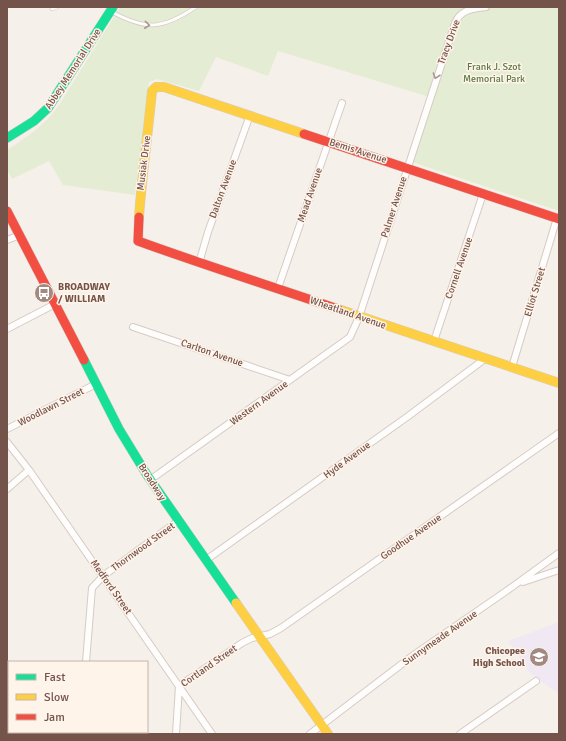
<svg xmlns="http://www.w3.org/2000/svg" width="566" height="741" font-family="Signika,sans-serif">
	<rect width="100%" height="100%" fill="#f6f0ea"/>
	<path fill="#f0e8f2" d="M 559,622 L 559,694 L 530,673 L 508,641 Z"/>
	<path fill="#e5ecd4" d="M 120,7 L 559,7 L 559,211 L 412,162 L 433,98 L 278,51 L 268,76 L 216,57 L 199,91 L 157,79 L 149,82 L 135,195 L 63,185 L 49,161 L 12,179 L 7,169 L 7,150 C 28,136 44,126 59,105 Z"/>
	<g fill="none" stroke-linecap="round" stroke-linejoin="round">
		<g stroke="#d4cbc6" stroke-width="4.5">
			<path id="lane" d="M 52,7 L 52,9 L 57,7
				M 112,12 C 147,31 163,29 196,7"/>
		</g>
		<g stroke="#d4cbc6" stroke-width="8">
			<path id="street" d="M 7,240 L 20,235
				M 199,263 L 208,232 L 250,115
				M 278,288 L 342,103
				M 133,327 L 290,380
				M 7,329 L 55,304
				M 434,341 L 483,194
				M 512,367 L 557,218
				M 7,429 L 96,384
				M 7,442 L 29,470 L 212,734
				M 150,480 L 350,337 L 359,317 L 455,23 C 461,9 473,9 486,7
				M 7,489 L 29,470
				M 206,560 L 407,417 L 486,358
				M 523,582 L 559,570
				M 86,662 L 92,588 L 103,576 L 178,521
				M 80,734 L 81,732
				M 176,734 L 179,686 L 242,643 L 252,638 L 270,634 L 281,628 L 559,433
				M 310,734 L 415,654 L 505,592 L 559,553
				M 460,734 L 536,681"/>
		</g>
		<g stroke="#d5cbc6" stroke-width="10">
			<path id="fast" d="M 7,138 L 34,121 L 48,108 L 113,7
				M 84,360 L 119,429 L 147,475 L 236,603"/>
		</g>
		<g stroke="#d5cbc6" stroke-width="10">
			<path id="slow" d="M 139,217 C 142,175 148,133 152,91 L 156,87 L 164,87 L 304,134
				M 338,309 L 559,383
				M 236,603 L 328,734"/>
		</g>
		<g stroke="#d5cbc6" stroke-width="10">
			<path id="jam" d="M 304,134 L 559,219
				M 7,211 L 84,360
				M 139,217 L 138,241 C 204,265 271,286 338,309"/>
		</g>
		<use href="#lane" stroke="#fefdfc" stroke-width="3"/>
		<use href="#street" stroke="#fefdfc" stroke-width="6"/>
		<use href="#fast" stroke="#16e098" stroke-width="9"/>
		<use href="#slow" stroke="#ffcf43" stroke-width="9"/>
		<use href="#jam" stroke="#f24e42" stroke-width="9"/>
	</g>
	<defs><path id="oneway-chevron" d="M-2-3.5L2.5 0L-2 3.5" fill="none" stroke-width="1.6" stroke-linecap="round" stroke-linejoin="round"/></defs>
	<g stroke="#ab9791">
		<use href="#oneway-chevron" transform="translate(147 25) rotate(6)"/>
		<use href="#oneway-chevron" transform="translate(436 76) rotate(109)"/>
	</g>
	<defs>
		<g id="bus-disc" transform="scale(1)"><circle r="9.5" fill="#a28a82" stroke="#fff4ea"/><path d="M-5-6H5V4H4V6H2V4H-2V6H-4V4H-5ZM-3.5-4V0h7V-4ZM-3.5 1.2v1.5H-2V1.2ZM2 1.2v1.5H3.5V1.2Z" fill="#fff"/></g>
		<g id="school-disc" transform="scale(1)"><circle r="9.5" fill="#a28a82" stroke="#fff4ea"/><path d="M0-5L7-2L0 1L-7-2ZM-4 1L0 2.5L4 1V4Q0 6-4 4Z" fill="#fff"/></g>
	</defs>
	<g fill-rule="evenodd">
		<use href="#bus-disc" x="44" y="293"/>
		<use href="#school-disc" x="539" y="657"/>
	</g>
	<g text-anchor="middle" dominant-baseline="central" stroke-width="3" stroke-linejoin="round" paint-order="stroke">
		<g font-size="10" fill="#74534a" stroke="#fff4ea">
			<text transform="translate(449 42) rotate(-70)">Tracy Drive</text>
			<text transform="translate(73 69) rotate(-57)">Abbey Memorial Drive</text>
			<text transform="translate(358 151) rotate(18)">Bemis Avenue</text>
			<text transform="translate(144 163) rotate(-83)">Musiak Drive</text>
			<text transform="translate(223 189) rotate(-70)">Dalton Avenue</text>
			<text transform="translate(310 195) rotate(-71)">Mead Avenue</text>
			<text transform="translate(394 207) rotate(-72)">Palmer Avenue</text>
			<text transform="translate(459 268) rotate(-71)">Cornell Avenue</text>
			<text transform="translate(535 292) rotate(-73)">Elliot Street</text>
			<text transform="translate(348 313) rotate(19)">Wheatland Avenue</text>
			<text transform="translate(212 353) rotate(19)">Carlton Avenue</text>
			<text transform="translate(259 403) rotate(-36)">Western Avenue</text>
			<text transform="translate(51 407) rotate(-27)">Woodlawn Street</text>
			<text transform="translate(347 460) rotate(-36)">Hyde Avenue</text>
			<text transform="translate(152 482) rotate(57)">Broadway</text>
			<text transform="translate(411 537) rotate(-35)">Goodhue Avenue</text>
			<text transform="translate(143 547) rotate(-36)">Thornwood Street</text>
			<text transform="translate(111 587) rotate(55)">Medford Street</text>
			<text transform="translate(440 638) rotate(-35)">Sunnymeade Avenue</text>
			<text transform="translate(209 666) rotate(-35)">Cortland Street</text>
		</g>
		<g font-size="10" fill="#5a7a42" stroke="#fff4ea">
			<text x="494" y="67">Frank J. Szot<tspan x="494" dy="12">Memorial Park</tspan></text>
		</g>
		<g font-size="10" font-weight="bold" fill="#74534a" stroke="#fff4ea" text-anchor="start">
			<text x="58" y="287">BROADWAY<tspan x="58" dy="12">/ WILLIAM</tspan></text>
			<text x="525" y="651" text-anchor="end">Chicopee<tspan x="525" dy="12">High School</tspan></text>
		</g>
	</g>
	<rect width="566" height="741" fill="none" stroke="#74534a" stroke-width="16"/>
	<rect x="8" y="661" width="140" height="72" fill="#fff4ea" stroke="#c7b4aa"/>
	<rect x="16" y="674" width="20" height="6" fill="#16e098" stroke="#c7b4aa"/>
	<text x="44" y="681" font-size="12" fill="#74534a">Fast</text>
	<rect x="16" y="694" width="20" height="6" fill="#ffcf43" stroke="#c7b4aa"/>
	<text x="44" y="701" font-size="12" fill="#74534a">Slow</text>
	<rect x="16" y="714" width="20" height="6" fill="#f24e42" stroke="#c7b4aa"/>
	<text x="44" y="721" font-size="12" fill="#74534a">Jam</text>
</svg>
